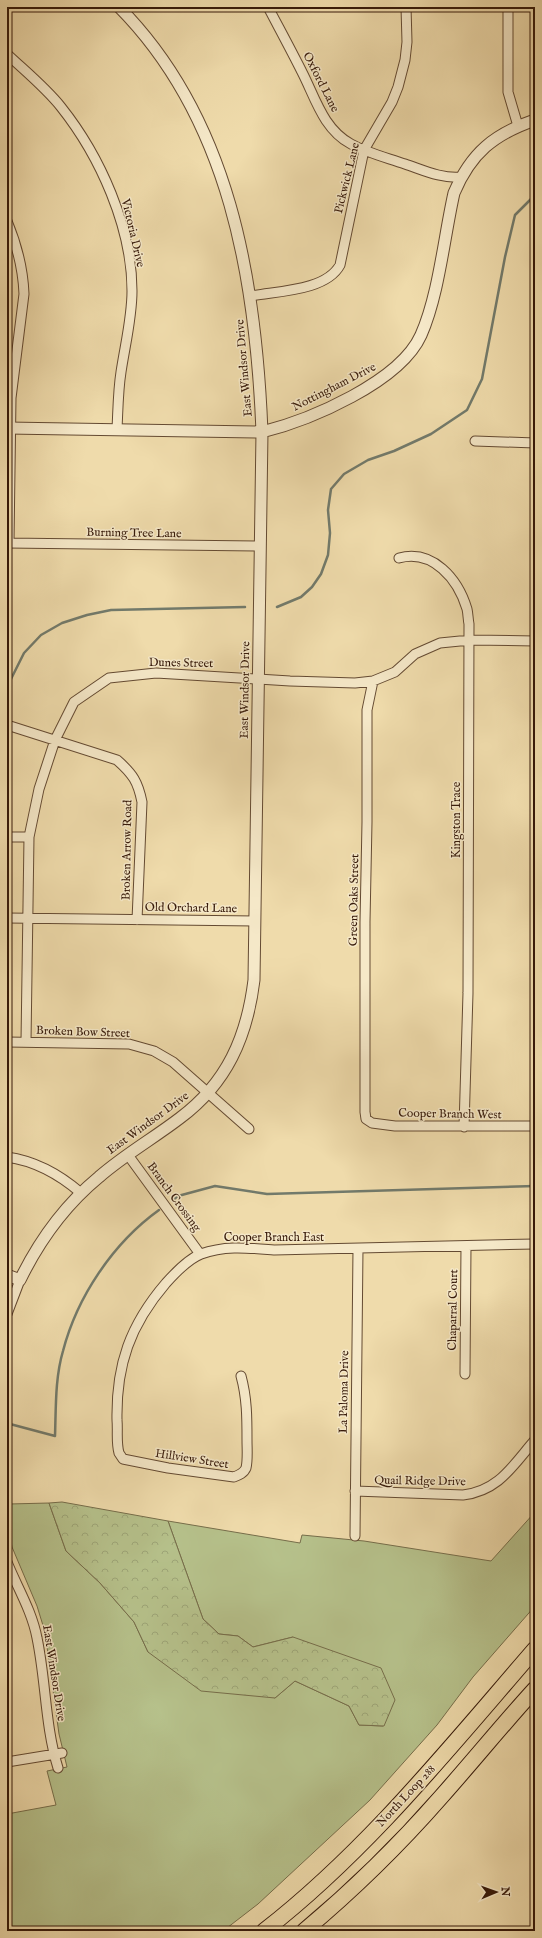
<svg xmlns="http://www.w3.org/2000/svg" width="542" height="1938" font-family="'IM FELL English',serif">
	<defs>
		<pattern id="forest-crowns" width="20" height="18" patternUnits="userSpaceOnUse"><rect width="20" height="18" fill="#b6c18b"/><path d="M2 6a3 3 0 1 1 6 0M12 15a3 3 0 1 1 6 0" fill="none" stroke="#9da577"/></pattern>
	</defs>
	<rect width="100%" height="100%" fill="#efdbab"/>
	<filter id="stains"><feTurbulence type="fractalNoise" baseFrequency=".005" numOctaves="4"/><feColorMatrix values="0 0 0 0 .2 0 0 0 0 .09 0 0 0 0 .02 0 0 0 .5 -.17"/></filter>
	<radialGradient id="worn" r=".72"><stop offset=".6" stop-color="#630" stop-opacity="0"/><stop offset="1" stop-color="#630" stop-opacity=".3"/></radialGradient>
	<path fill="#b6c18b" stroke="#766d4a" d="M 49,1503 L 66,1551 L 100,1583 L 134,1622 L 148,1652 L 275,1698 L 295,1681 L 349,1706 L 359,1725 L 383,1726 L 293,1637 L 253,1647 L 238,1636 L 219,1634 L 203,1619 L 168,1521 L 300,1543 L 302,1535 L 364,1541 L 491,1561 L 535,1512 L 535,1606 L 473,1677 L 437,1725 L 370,1800 L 258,1904 L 223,1931 L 7,1931 L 7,1814 L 56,1805 L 47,1771 L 67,1767 L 59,1734 L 45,1632 L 37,1606 L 12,1547 L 8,1526 L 9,1504 Z"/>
	<path fill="url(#forest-crowns)" stroke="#766d4a" d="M 62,1502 L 168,1521 L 203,1619 L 219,1634 L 238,1636 L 253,1647 L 293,1637 L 381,1668 L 395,1700 L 384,1726 L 359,1725 L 349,1706 L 295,1681 L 275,1698 L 201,1691 L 148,1652 L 134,1622 L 100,1583 L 66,1551 L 49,1503 Z"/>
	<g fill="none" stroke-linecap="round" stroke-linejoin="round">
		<path stroke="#727a6b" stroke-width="2.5" d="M 277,607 L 301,597 L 312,587 L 321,574 L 328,555 L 330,533 L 328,510 L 331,489 L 344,474 L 368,460 L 394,451 L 431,434 L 467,410 L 482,379 L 505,257 L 515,215 L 535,195
			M 7,694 L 11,679 L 24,653 L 41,635 L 62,623 L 87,615 L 111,610 L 245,607
			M 174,1199 L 178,1196 L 215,1186 L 267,1194 L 535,1186
			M 10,1424 L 55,1436 C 56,1408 55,1378 63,1351 C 77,1297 113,1243 159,1210"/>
		<g stroke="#644a32" stroke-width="11">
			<path id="minor" d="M 268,7 C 279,28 291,50 302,72 C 315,97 323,129 351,144 C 367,153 388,158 405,164 C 423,170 442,179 461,177
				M 508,7 L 508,92 L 518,126
				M 7,54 C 25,71 46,88 61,107 C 100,156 132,227 132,291 C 132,318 125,345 121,372 C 118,391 118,410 117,429
				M 7,221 C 17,245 23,267 24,294 L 11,398 L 9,542
				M 251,296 C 277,291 326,291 340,265 L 364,150 L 392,102 L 398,87 L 405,60 L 407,42 L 406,7
				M 475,441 L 535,443
				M 7,543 L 260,546
				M 399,558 C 433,549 458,579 467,609 C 468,613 468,619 469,624 L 468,993 L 464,1127
				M 373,681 L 367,710 L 367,822 L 365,922 L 365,1112 L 366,1119 L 372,1123 L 395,1126 L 535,1126
				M 7,725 L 117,760 C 133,774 138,782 142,802 L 137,920
				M 7,837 L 29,837
				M 7,918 L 255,921
				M 7,1042 L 129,1044 L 154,1051 L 173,1062 L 249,1129
				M 26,1042 L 29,837 L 39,789 L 55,740 L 74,702 L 109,678 L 156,673 L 290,681 L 355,683 L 373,681 L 395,672 L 415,654 L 440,643 L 470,640 L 535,641
				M 128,1155 L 200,1254
				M 7,1157 C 36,1161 59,1174 81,1193
				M 7,1314 L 20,1280
				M 465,1374 L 466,1246
				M 241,1376 C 247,1398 247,1418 247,1440 C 247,1449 248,1460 246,1468 C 244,1473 239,1475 234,1477 L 168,1468 L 123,1459 L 119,1453 C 116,1442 118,1431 117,1420 C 116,1365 130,1325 166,1283 C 175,1273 188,1259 201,1254 C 225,1245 249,1248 274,1250 L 535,1244
				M 355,1491 L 463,1495 C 499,1491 513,1465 535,1440
				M 355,1536 L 358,1249
				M 7,1562 C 17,1587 32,1611 37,1638 C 46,1681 45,1726 58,1768
				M 7,1762 L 62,1753"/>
		</g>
		<g stroke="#644a32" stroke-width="13">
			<path id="tertiary" d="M 7,428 L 262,432 C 310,420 400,382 421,335 C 439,294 444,237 454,193 C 471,153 494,134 535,120
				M 7,1275 L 20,1280 C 39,1241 65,1205 99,1177 C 124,1155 154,1138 180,1118 C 227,1083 247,1037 254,980 L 262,432 C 256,280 230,119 119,7"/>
		</g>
		<g stroke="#361909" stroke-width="17">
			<path id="trunk" d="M 264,1931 C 367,1851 450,1747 535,1649
				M 304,1931 C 353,1890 399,1845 441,1797 C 473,1761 503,1724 535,1689"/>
		</g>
		<use href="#minor" stroke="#f5e8c8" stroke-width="9"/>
		<use href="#tertiary" stroke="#f5e8c8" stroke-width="11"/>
		<use href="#trunk" stroke="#efdbab" stroke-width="15"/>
	</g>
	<g text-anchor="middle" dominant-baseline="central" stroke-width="3" stroke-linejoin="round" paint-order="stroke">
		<g font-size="12" fill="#361909" stroke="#f5e8c8">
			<text transform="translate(321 82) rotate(63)">Oxford Lane</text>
			<text transform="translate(347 178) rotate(-76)">Pickwick Lane</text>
			<text transform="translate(133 233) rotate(77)">Victoria Drive</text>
			<text transform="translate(244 368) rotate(-95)">East Windsor Drive</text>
			<text transform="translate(334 387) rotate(-27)">Nottingham Drive</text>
			<text transform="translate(134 533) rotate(1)">Burning Tree Lane</text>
			<text transform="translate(181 663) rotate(1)">Dunes Street</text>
			<text transform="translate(245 690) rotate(-89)">East Windsor Drive</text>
			<text transform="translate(456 820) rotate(-90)">Kingston Trace</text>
			<text transform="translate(127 850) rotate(-89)">Broken Arrow Road</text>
			<text transform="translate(354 900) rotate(-89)">Green Oaks Street</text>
			<text transform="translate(191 908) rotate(1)">Old Orchard Lane</text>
			<text transform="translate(83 1032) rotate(2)">Broken Bow Street</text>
			<text transform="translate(450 1114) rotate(1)">Cooper Branch West</text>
			<text transform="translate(148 1123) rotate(-36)">East Windsor Drive</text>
			<text transform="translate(174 1197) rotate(54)">Branch Crossing</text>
			<text x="274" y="1237">Cooper Branch East</text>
			<text transform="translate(453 1310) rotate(-89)">Chaparral Court</text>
			<text transform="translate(344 1392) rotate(-89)">La Paloma Drive</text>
			<text transform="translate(192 1459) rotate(9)">Hillview Street</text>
			<text transform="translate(420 1481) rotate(1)">Quail Ridge Drive</text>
			<text transform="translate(54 1673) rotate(81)">East Windsor Drive</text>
			<text transform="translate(406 1796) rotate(-47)">North Loop 288</text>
		</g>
	</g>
	<rect width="542" height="1938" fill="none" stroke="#efdbab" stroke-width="24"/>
	<rect x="8" y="8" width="526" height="1922" fill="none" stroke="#361909" stroke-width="2"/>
	<rect x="12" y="12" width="518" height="1914" fill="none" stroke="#361909"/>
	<g transform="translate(496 1892) rotate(88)" stroke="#f5e8c8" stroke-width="3" paint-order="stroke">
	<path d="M0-3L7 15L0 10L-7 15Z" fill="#361909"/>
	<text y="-6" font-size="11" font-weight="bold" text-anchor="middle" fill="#361909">N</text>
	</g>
	<rect width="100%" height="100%" filter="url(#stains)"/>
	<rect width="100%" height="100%" fill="url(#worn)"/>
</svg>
